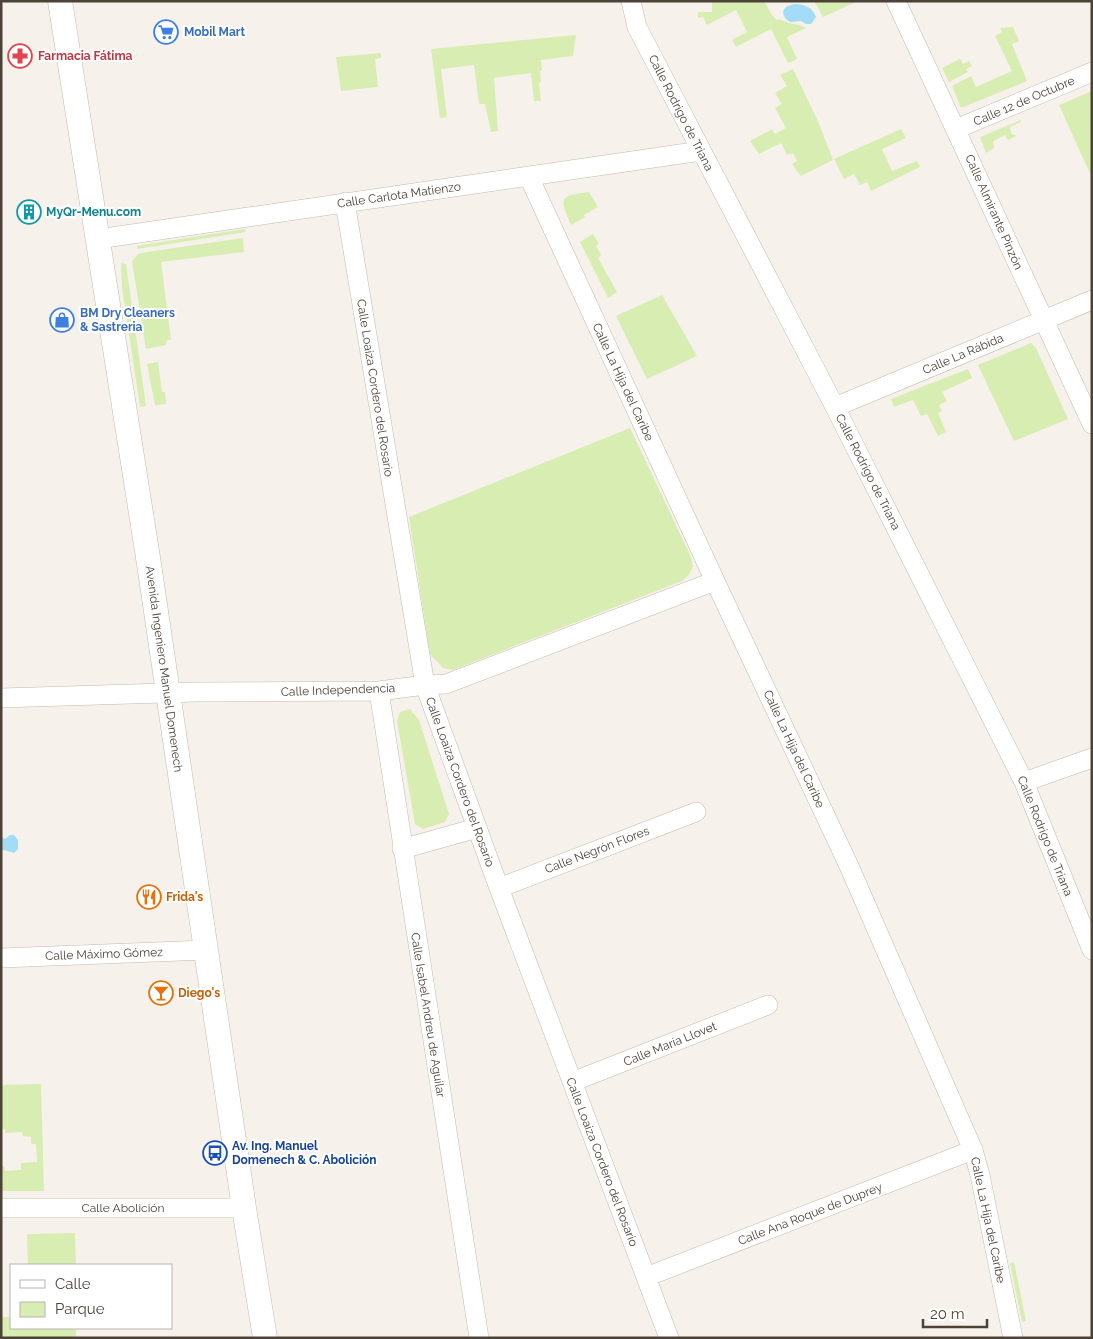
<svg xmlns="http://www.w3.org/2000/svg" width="1093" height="1339" font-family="Raleway,sans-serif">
	<rect width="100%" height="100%" fill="#f6f2eb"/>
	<path fill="#d8edb1" d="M 712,1 L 764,1 L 772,15 L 777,20 C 783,19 784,22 789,23 C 797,25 798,24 806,28 L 787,37 L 797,59 L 788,63 L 771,29 L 736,47 L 732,40 L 747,32 L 736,10 L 707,25 L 703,17 L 698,18 L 698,12 L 712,12 Z
		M 814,1 L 858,1 L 823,17 Z
		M 1013,27 L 1019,41 L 1012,44 L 1027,81 L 961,108 L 952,86 L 971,76 L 976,87 L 1012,71 L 995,36 L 1002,32 L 1000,28 Z
		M 576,35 L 573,56 L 541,60 L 542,71 L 540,71 L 541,82 L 539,83 L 541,101 L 534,101 L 531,73 L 494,78 L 498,131 L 491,132 L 485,104 L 479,104 L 474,65 L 441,69 L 447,117 L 440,118 L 431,49 Z
		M 381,53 L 381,58 L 375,59 L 378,87 L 341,91 L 336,57 Z
		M 960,59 L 963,64 L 969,61 L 972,66 L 966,69 L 968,72 L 949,82 L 942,68 Z
		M 793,69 L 818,121 L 833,160 L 801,176 L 792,164 L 797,161 L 793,153 L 787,155 L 781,143 L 759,154 L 750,141 L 772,129 L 775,134 L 786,128 L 775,108 L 782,104 L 775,93 L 787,86 L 780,75 Z
		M 1092,91 L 1092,178 L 1059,105 Z
		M 1021,120 L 1021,122 L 1010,127 L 1010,129 L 1012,134 L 1017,136 L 1008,140 L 1005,135 L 993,141 L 994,148 L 986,153 L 980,137 Z
		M 901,129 L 906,138 L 882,149 L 892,171 L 917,161 L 920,167 L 871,191 L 867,182 L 860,185 L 854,174 L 844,179 L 834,159 Z
		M 589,192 L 598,207 L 584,215 L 585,217 L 571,225 C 559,197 559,196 589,192 Z
		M 244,229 L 246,232 L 137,249 L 137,246 L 142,245 Z
		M 593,234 L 599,244 L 596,246 L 601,255 L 598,258 L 617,292 L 608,298 L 580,242 Z
		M 243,238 L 244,252 L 161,262 L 171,340 L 167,340 L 166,345 L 146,349 L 132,262 L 135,257 L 140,253 Z
		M 121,263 L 126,264 L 146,406 L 140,407 L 122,288 Z
		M 662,295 L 697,356 L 647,379 L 616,316 Z
		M 1031,343 L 1036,348 L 1068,419 L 1014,441 L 978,365 Z
		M 158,362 L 162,392 L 165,392 L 166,404 L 155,405 L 147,364 Z
		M 968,369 L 972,378 L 942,392 L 947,401 L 939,405 L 942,411 L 938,413 L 946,432 L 938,436 L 927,414 L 921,416 L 913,400 L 894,407 L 891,399 Z
		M 630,428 L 691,557 L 693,567 L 688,576 L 682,581 L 453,670 L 443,668 L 430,654 L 409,517 Z
		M 410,709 L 419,720 L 449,814 L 445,822 L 423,829 L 415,824 L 397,721 L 400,712 Z
		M 41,1084 L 44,1191 L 1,1191 L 1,1166 L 4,1166 L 5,1171 L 21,1170 L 21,1163 L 37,1162 L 36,1144 L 31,1144 L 31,1137 L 23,1136 L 22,1132 L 5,1133 L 5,1129 L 1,1129 L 1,1085 Z
		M 75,1233 L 76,1265 L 28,1265 L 27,1234 Z
		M 1014,1262 L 1026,1321 L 1022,1322 L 1010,1263 Z
		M 1,1317 L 11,1317 L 11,1328 L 76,1328 L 76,1338 L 1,1338 Z"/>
	<path fill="#a3dcf7" d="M 796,4 C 806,5 812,7 816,17 L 811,24 L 806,24 L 801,21 L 790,22 C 778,14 783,5 796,4 Z
		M 10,835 L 14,835 L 18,840 L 18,849 L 14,853 L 4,850 L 1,851 L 1,837 L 5,839 Z"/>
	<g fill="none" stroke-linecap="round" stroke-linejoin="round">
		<g stroke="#c3b9ac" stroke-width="20">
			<path id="minor" d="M 631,1 L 637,27 L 835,407 L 1024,782 L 1092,950
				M 896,1 L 1092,424
				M 956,129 L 1092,72
				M 529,177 L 715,581 L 849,866 L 973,1150 L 980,1175 L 1013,1338
				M 345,202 L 425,685 L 499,888 L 669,1338
				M 98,239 L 701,151
				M 835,407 L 1092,300
				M 379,691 L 479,1338
				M 1,698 L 196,692 L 379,691 L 425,685 L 446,684 L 715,581
				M 1024,782 L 1092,758
				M 402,849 L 477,828
				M 499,888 L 696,812
				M 1,958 L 206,950
				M 572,1082 L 768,1005
				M 1,1208 L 244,1208
				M 646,1277 L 973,1150"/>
		</g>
		<g stroke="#c3b9ac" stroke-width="25">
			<path id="tertiary" d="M 60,1 L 149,564 L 244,1208 L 265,1338"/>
		</g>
		<use href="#minor" stroke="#fff" stroke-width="19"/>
		<use href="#tertiary" stroke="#fff" stroke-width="24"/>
	</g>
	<defs>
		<g id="supermarket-ring" transform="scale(1.25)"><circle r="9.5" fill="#fff" stroke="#3f7fe0" stroke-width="1.5"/><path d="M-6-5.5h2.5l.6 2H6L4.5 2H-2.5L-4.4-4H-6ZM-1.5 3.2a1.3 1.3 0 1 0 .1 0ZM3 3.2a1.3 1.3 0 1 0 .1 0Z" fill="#3f7fe0"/></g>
		<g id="pharmacy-ring" transform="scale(1.25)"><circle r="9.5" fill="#fff" stroke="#e0444e" stroke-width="1.5"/><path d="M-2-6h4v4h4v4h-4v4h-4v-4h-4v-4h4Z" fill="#e0444e"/></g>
		<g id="building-ring" transform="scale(1.25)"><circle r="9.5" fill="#fff" stroke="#0f9aa8" stroke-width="1.5"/><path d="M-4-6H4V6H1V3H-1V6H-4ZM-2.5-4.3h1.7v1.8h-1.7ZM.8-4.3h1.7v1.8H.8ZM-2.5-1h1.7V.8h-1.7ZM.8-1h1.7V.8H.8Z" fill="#0f9aa8"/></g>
		<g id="shop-ring" transform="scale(1.25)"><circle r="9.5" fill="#fff" stroke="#3f7fe0" stroke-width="1.5"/><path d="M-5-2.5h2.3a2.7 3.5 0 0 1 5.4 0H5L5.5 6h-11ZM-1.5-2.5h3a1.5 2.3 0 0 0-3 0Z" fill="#3f7fe0"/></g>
		<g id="restaurant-ring" transform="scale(1.25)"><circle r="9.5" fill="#fff" stroke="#e8710a" stroke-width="1.5"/><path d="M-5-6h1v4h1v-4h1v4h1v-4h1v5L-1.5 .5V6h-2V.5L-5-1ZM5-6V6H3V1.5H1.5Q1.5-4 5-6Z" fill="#e8710a"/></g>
		<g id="bar-ring" transform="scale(1.25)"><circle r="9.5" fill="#fff" stroke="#e8710a" stroke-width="1.5"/><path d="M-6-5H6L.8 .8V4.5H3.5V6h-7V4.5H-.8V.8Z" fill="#e8710a"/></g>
		<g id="bus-ring" transform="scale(1.25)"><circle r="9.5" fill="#fff" stroke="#1a4fb4" stroke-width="1.5"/><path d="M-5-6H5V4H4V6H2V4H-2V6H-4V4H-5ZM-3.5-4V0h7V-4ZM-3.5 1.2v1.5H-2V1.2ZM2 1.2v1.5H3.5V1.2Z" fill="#1a4fb4"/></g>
	</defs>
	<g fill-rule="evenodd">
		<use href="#supermarket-ring" x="166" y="32"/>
		<use href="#pharmacy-ring" x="20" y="56"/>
		<use href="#building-ring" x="29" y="212"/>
		<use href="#shop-ring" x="62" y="320"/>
		<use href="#restaurant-ring" x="149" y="897"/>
		<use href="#bar-ring" x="161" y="993"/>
		<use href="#bus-ring" x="215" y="1153"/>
	</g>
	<g text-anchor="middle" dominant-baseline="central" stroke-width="4" stroke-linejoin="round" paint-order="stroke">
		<g font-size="12" font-weight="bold" fill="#366cbe" stroke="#fff" text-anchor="start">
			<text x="184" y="32">Mobil Mart</text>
			<text x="80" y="313">BM Dry Cleaners<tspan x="80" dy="14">&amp; Sastreria</tspan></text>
		</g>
		<g font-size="12" font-weight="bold" fill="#be3a42" stroke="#fff" text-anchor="start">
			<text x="38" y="56">Farmacia Fátima</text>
		</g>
		<g font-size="12" fill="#4c4237" stroke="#fff">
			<text transform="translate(1024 101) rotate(-23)">Calle 12 de Octubre</text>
			<text transform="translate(681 113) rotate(63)">Calle Rodrigo de Triana</text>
			<text transform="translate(399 195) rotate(-8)">Calle Carlota Matienzo</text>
			<text transform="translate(994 212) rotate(66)">Calle Almirante Pinzón</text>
			<text transform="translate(963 354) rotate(-23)">Calle La Rábida</text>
			<text transform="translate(623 382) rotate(65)">Calle La Hija del Caribe</text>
			<text transform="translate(375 388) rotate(81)">Calle Loaiza Cordero del Rosario</text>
			<text transform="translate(868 472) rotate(63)">Calle Rodrigo de Triana</text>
			<text transform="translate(164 669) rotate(82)">Avenida Ingeniero Manuel Domenech</text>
			<text transform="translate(338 690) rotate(-2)">Calle Independencia</text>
			<text transform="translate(794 749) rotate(65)">Calle La Hija del Caribe</text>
			<text transform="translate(460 782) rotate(70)">Calle Loaiza Cordero del Rosario</text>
			<text transform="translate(1045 836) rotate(68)">Calle Rodrigo de Triana</text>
			<text transform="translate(597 850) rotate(-21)">Calle Negrón Flores</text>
			<text transform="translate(104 954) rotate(-2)">Calle Máximo Gómez</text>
			<text transform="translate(428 1015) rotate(81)">Calle Isabel Andreu de Aguilar</text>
			<text transform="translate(670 1044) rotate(-22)">Calle María Llovet</text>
			<text transform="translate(602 1162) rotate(69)">Calle Loaiza Cordero del Rosario</text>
			<text x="123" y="1208">Calle Abolición</text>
			<text transform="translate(810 1214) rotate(-21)">Calle Ana Roque de Duprey</text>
			<text transform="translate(988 1220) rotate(78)">Calle La Hija del Caribe</text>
		</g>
		<g font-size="12" font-weight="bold" fill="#0d838f" stroke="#fff" text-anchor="start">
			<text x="46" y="212">MyQr-Menu.com</text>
		</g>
		<g font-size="12" font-weight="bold" fill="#c56008" stroke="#fff" text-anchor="start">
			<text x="166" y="897">Frida's</text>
			<text x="178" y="993">Diego's</text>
		</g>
		<g font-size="12" font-weight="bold" fill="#164399" stroke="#fff" text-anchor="start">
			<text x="232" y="1146">Av. Ing. Manuel<tspan x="232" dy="14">Domenech &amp; C. Abolición</tspan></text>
		</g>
	</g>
	<rect width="1093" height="1339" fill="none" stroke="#4c4237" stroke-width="5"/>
	<rect x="10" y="1264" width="162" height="65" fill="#ffffff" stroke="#b7b3af"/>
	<rect x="20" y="1280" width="25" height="8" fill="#ffffff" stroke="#b7b3af"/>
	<text x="55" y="1289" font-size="15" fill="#4c4237">Calle</text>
	<rect x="20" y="1302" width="25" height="15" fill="#d8edb1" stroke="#b7b3af"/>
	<text x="55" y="1314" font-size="15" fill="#4c4237">Parque</text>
	<path d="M923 1319v8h64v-8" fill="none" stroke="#4c4237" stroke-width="2.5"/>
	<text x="930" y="1319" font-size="15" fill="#4c4237" stroke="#ffffff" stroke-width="4" paint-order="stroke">20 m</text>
</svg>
